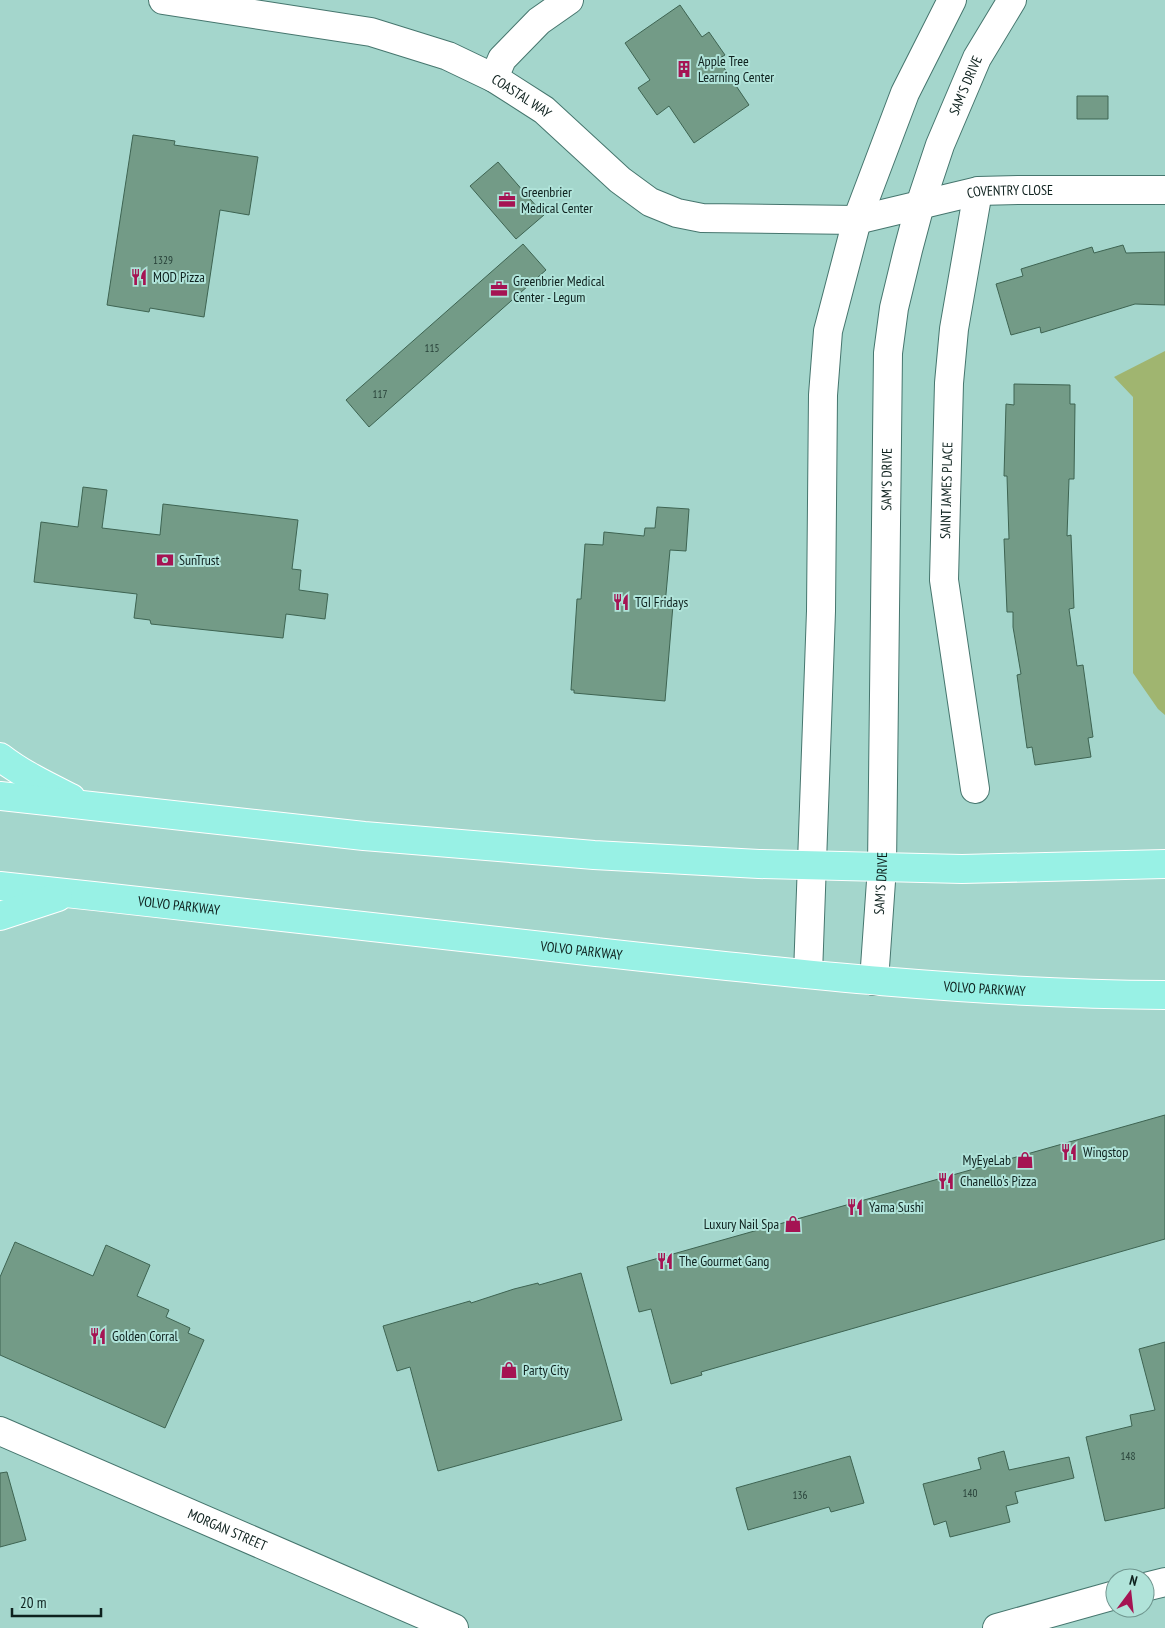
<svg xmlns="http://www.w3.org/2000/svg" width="1165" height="1628" font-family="'PT Sans Narrow',sans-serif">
	<rect width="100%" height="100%" fill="#a4d6cc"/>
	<path fill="#a0b570" d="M 1165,351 L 1165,715 L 1158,709 L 1133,673 L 1133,397 L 1114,377 Z"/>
	<path fill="#739b87" stroke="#3e6452" d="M 680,5 L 702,37 L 709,32 L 725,55 L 718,59 L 749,105 L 694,143 L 669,106 L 657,115 L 638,88 L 650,80 L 625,43 Z
		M 1077,96 L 1108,96 L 1108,119 L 1077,119 Z
		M 133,135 L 175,141 L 174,145 L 258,157 L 249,215 L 220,210 L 204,317 L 150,308 L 149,312 L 107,305 Z
		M 498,162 L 544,215 L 516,239 L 470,186 Z
		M 523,244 L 546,270 L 369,427 L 346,400 Z
		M 1123,245 L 1126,253 L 1165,252 L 1165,305 L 1135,304 L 1041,333 L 1040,327 L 1011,335 L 996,284 L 1023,276 L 1021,269 L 1092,247 L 1094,253 Z
		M 1014,384 L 1070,385 L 1070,404 L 1075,404 L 1074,479 L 1069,479 L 1067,536 L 1071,535 L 1074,608 L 1069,609 L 1077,666 L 1083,665 L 1093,737 L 1088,738 L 1091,757 L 1035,765 L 1032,747 L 1027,748 L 1021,705 L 1017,675 L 1021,674 L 1013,627 L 1013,612 L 1007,612 L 1004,539 L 1009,539 L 1007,476 L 1004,476 L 1006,404 L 1014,405 Z
		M 83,487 L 107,490 L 102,528 L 160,535 L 163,504 L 298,520 L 292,569 L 301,570 L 299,590 L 328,594 L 325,619 L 286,614 L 283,638 L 151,624 L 150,620 L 134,618 L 137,594 L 34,582 L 41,522 L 78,527 Z
		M 657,507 L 689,509 L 686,551 L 670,550 L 665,605 L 673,605 L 665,701 L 574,693 L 574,690 L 571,690 L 575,630 L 577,599 L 581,599 L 585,544 L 603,545 L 604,532 L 644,536 L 645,528 L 655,528 Z
		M 1165,1115 L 1165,1239 L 701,1372 L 702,1375 L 671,1384 L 651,1309 L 639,1312 L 627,1267 Z
		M 15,1242 L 93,1276 L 106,1245 L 150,1265 L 137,1296 L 169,1310 L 166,1317 L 190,1328 L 188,1333 L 204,1340 L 165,1428 L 0,1355 L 0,1277 Z
		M 581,1273 L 622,1420 L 438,1471 L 410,1367 L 397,1371 L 383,1326 L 470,1301 L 471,1303 L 514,1289 L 538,1283 L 539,1285 Z
		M 1165,1342 L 1165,1508 L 1105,1521 L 1086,1437 L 1132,1426 L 1130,1415 L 1155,1410 L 1139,1349 Z
		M 1004,1451 L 1009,1470 L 1069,1457 L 1074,1478 L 1015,1492 L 1018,1503 L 1006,1506 L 1010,1522 L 950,1537 L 946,1521 L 934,1525 L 923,1484 L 981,1469 L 978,1458 Z
		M 850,1456 L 864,1503 L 831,1512 L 829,1507 L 748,1530 L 736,1488 Z
		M 7,1472 L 26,1540 L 0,1547 L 0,1473 Z"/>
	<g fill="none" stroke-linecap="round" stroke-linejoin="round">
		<g stroke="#46766e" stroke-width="30">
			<g id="minor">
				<path id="s1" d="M 163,0 L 371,32 L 448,56 L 494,78 L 544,110 L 620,180 L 650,202 L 677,213 L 702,218 L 857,220 L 978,191 L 1018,190 L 1165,190"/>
				<path d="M 494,78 L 502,59 L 539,21 L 569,0"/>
				<path id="s2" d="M 975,789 L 944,580 L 949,383 L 954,329 L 978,191"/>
				<path d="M 808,974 L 821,611 L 823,395 L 828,331 L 857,220 L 905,93 L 952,0"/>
				<path id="s3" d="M 874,981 L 882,867 L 888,353 L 894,308 L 908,250 L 920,205 L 940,145 L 977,58 L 1012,0"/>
				<path id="s4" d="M 0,1431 L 454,1628"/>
				<path d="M 1145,1587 L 1165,1582"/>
				<path d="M 997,1628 L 1115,1595"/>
			</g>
		</g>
		<g stroke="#fff" stroke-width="30">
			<g id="major">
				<path d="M 0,757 C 22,774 47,786 71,798"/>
				<path d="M 0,796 L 364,836 L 594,855 L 759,864 L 962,869 L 1165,864"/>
				<path id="s5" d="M 0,886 C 199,907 398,930 596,952 C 786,973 974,994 1165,995"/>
				<path d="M 0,916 L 58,897"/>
			</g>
		</g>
		<use href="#minor" stroke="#fff" stroke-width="28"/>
		<use href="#major" stroke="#98f1e5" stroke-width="28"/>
	</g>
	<defs>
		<g id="building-bare" transform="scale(1.35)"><path d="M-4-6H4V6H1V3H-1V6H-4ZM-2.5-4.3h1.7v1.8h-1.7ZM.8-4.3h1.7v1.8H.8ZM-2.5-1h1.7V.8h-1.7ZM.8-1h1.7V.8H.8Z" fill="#a51453" stroke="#b0e3d9" stroke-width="2.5" paint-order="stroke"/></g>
		<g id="office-bare" transform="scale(1.35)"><path d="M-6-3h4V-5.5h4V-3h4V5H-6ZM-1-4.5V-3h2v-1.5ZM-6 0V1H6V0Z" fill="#a51453" stroke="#b0e3d9" stroke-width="2.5" paint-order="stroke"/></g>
		<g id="restaurant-bare" transform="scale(1.35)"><path d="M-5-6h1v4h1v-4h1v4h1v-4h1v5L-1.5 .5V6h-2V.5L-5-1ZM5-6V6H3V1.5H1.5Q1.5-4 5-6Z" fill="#a51453" stroke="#b0e3d9" stroke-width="2.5" paint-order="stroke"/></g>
		<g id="bank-bare" transform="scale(1.35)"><path d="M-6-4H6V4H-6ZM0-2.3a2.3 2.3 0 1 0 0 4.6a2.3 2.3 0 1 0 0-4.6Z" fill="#a51453" stroke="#b0e3d9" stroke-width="2.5" paint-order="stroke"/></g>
		<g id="shop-bare" transform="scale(1.35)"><path d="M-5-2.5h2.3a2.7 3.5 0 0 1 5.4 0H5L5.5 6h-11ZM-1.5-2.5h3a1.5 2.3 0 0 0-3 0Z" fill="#a51453" stroke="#b0e3d9" stroke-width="2.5" paint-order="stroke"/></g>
	</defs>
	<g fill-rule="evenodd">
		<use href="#building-bare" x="684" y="69"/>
		<use href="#office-bare" x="507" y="200"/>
		<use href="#restaurant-bare" x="139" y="277"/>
		<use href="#office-bare" x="499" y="289"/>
		<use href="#bank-bare" x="165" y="560"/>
		<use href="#restaurant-bare" x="621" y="602"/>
		<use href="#restaurant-bare" x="1069" y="1152"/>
		<use href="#shop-bare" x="1025" y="1160"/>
		<use href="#restaurant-bare" x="946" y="1181"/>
		<use href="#restaurant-bare" x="855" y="1207"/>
		<use href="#shop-bare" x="793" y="1224"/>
		<use href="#restaurant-bare" x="665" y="1261"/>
		<use href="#restaurant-bare" x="98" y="1336"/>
		<use href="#shop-bare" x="509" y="1370"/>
	</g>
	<g text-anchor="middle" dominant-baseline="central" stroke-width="4" stroke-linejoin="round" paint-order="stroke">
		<g font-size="11" fill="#274038">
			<text x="163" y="260">1329</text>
			<text x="432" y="348">115</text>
			<text x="380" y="394">117</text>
			<text x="1128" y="1456">148</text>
			<text x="970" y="1493">140</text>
			<text x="800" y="1495">136</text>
		</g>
		<g font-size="14" fill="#0e211e" stroke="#b0e3d9" text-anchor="start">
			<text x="698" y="61">Apple Tree<tspan x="698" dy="16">Learning Center</tspan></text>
			<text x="521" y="192">Greenbrier<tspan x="521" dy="16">Medical Center</tspan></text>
			<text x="153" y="277">MOD Pizza</text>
			<text x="513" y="281">Greenbrier Medical<tspan x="513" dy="16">Center - Legum</tspan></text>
			<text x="179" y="560">SunTrust</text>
			<text x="635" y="602">TGI Fridays</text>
			<text x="1083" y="1152">Wingstop</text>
			<text x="1011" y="1160" text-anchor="end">MyEyeLab</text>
			<text x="960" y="1181">Chanello's Pizza</text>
			<text x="869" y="1207">Yama Sushi</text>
			<text x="779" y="1224" text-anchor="end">Luxury Nail Spa</text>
			<text x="679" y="1261">The Gourmet Gang</text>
			<text x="112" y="1336">Golden Corral</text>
			<text x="523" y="1370">Party City</text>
		</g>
		<g font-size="14" fill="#0e211e" stroke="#b0e3d9">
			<text stroke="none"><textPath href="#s3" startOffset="908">SAM'S DRIVE</textPath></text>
			<text stroke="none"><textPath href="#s1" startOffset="375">COASTAL WAY</textPath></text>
			<text stroke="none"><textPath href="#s1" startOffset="908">COVENTRY CLOSE</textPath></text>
			<text stroke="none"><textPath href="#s3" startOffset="502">SAM'S DRIVE</textPath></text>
			<text stroke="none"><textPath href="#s2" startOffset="301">SAINT JAMES PLACE</textPath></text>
			<text stroke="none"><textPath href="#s3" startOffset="98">SAM'S DRIVE</textPath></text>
			<text stroke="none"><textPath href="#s5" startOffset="180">VOLVO PARKWAY</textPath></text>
			<text stroke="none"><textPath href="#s5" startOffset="585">VOLVO PARKWAY</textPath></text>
			<text stroke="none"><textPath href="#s5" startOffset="990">VOLVO PARKWAY</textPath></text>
			<text stroke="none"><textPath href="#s4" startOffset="248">MORGAN STREET</textPath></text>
		</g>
	</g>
	<g transform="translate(1130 1593) rotate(15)"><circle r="24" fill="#b0e3d9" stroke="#6f958e"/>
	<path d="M0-4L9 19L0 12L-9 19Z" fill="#a51453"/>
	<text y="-8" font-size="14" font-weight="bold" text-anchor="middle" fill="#0e211e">N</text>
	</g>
	<path d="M12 1608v8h89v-8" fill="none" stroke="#0e211e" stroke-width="2.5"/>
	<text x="20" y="1608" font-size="15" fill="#0e211e" stroke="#b0e3d9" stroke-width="4" paint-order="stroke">20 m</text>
</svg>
